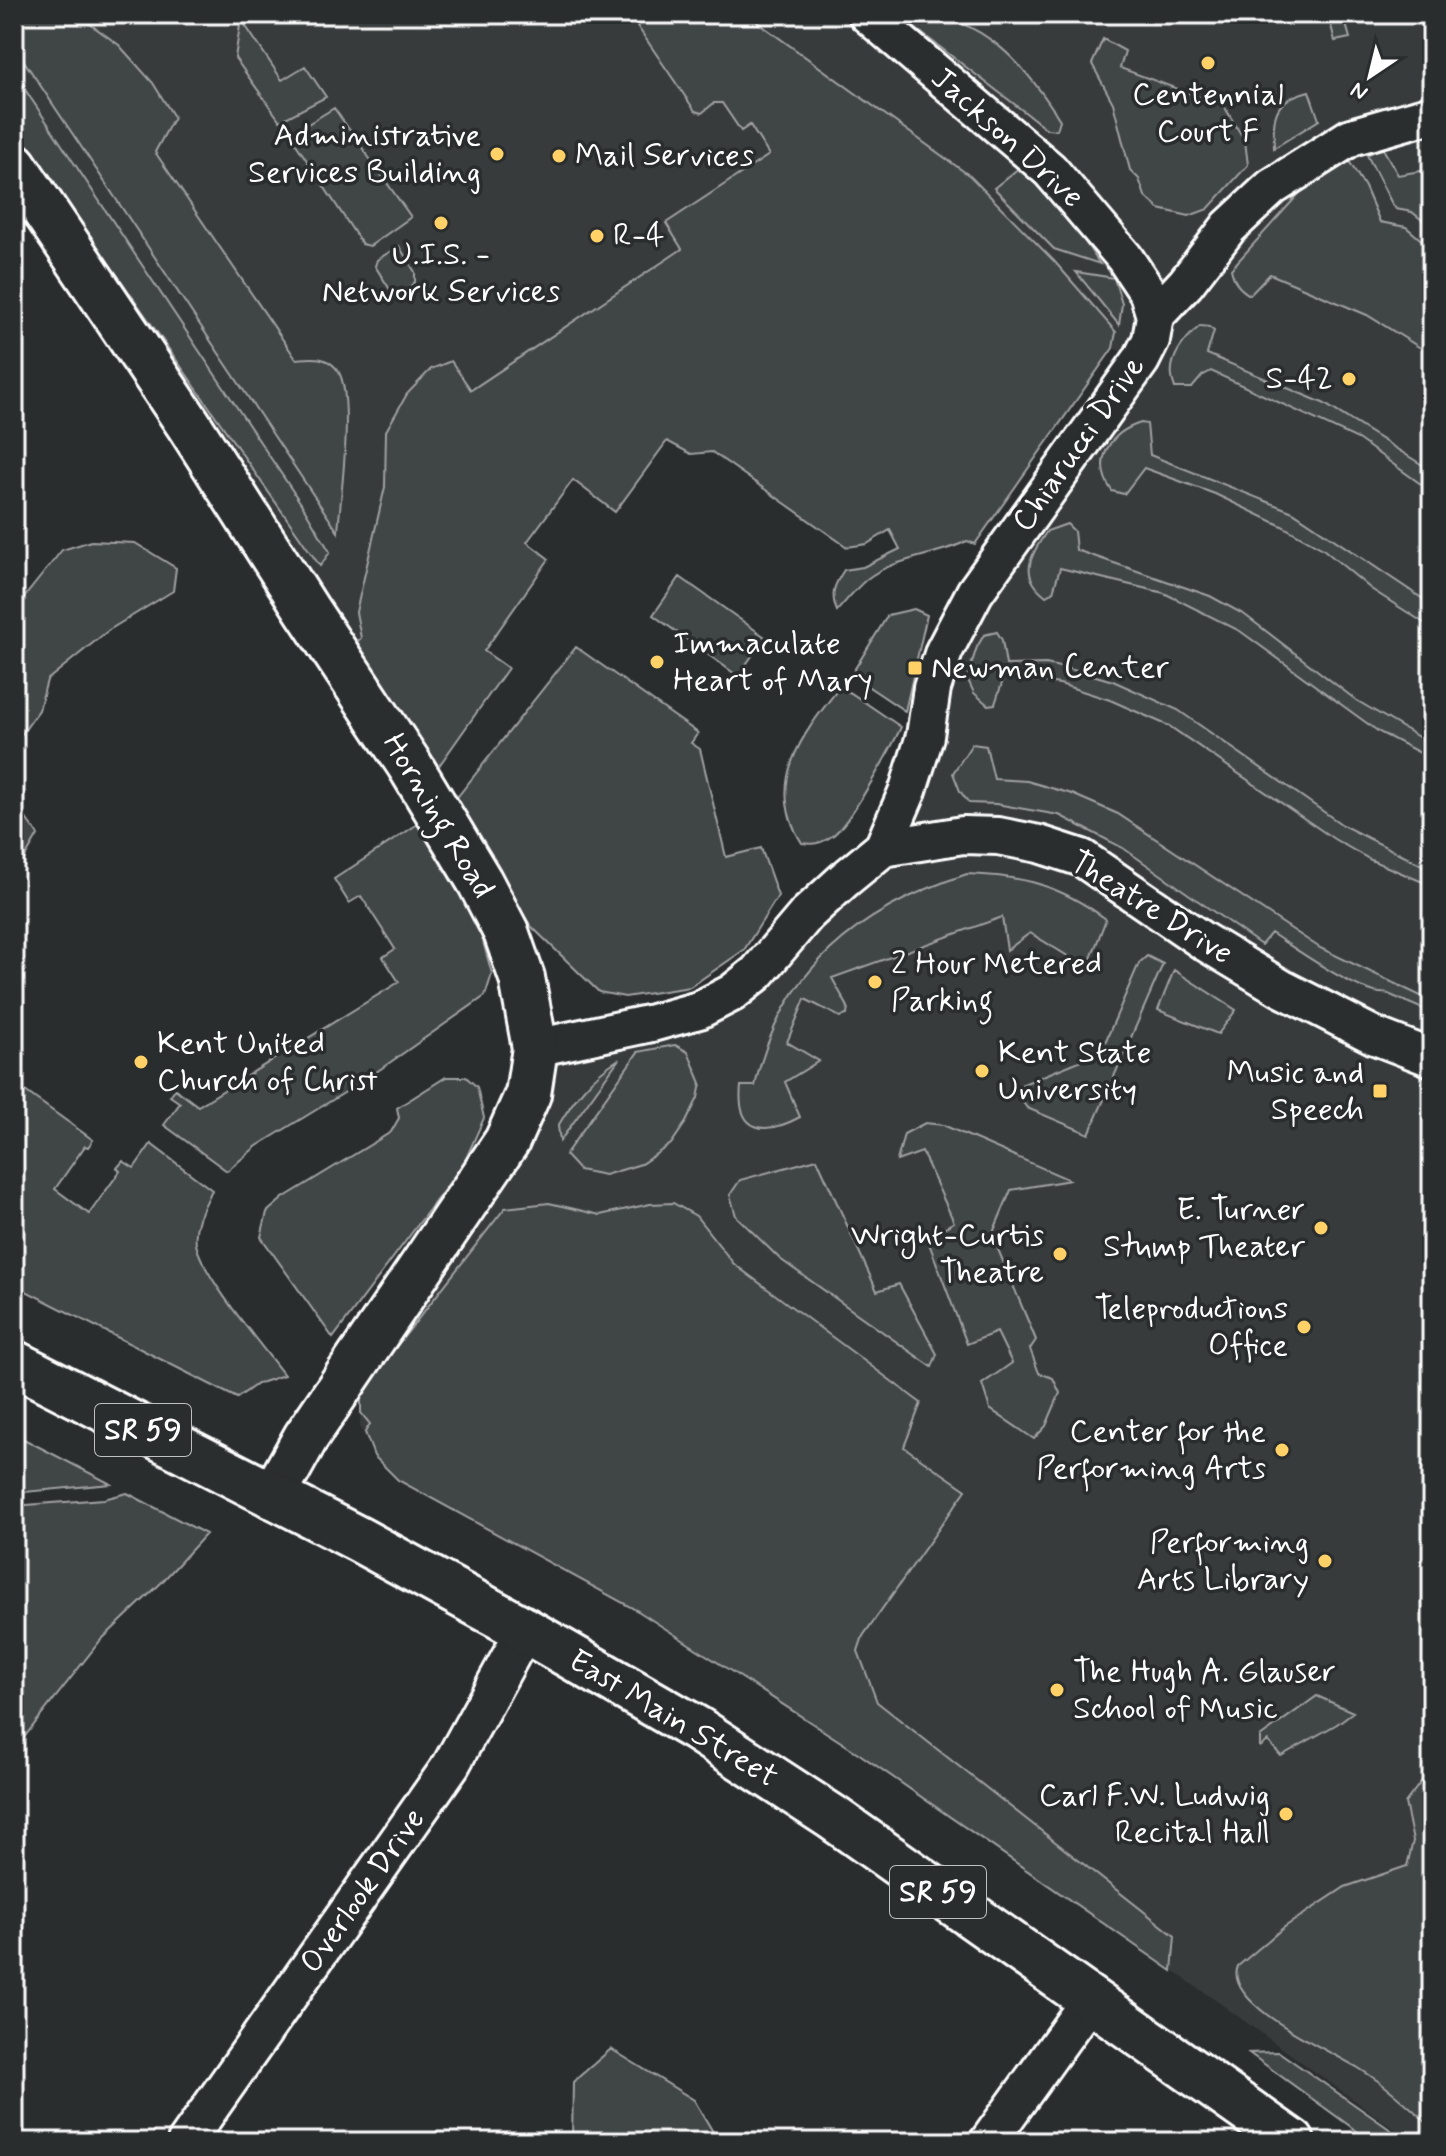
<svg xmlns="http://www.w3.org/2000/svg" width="1446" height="2156" font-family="Mynerve,sans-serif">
	<rect width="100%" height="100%" fill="#2a2d2e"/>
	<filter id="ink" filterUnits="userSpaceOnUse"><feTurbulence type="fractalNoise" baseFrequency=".0125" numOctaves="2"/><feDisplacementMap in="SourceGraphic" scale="16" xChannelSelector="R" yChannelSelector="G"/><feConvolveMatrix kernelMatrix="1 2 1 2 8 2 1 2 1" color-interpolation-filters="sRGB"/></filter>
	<g filter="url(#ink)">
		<path fill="#373a3b" d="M 14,14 L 1432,14 L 1432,2142 L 1412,2142 L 1218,2002 L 858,1753 L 638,1611 L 398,1480 L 374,1456 L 360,1427 L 361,1392 L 535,1048 L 699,1010 L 883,848 L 932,688 L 1140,360 L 1113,348 L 643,318 L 351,675 L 14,168 Z"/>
		<path fill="#414445" stroke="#a0a2a2" stroke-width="2" d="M 14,14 L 76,14 L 119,45 L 153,83 L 174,117 L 155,152 L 296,359 C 311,358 324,355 336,368 C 356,389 340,500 338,532 L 14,46 Z
			M 629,14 L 746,14 L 970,176 L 1054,261 L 1116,332 L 1113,348 L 975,544 L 967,541 C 937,556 893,558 867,579 C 856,588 846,601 837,611 C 830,594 834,585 844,570 L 863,567 L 900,549 L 890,530 L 867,544 L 847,547 L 712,452 L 691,454 L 667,441 L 615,512 L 573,480 L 527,542 L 549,559 L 484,651 L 508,668 L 436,770 L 353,646 L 361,638 L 356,612 L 385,487 L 386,431 L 407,394 L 431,369 L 451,361 L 471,390 L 682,249 L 666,223 L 769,155 L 750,125 L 741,131 L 722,103 L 714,103 L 702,113 L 695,111 Z
			M 914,14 C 982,14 1027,67 1060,120 L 1057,130 L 1047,129 L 915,28 L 911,23 Z
			M 1328,14 L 1343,14 L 1350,38 L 1335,41 Z
			M 241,19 L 282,80 L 305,66 L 326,97 L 280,121 L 235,58 Z
			M 1103,39 L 1125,51 L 1120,68 L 1224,106 L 1245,141 L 1248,165 L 1208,209 L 1189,216 L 1159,209 L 1145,196 L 1139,179 L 1130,170 L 1113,103 L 1092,64 Z
			M 14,73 L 304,508 L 330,552 L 320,566 L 14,127 Z
			M 1309,91 L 1319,120 L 1274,148 C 1273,115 1273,100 1309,91 Z
			M 334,108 L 411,217 L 370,246 L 362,244 L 292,138 L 295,132 Z
			M 1382,147 L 1398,175 L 1432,169 L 1432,228 L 1412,212 L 1396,209 L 1391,202 L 1367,155 Z
			M 1349,161 L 1365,187 L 1380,222 L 1406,227 L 1432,249 L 1432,355 L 1367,315 L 1270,274 L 1250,295 C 1239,289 1234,282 1231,269 L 1306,186 Z
			M 1020,167 L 1076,229 L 1100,264 L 1054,249 L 994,188 Z
			M 399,246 L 415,272 L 415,282 L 396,299 L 375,266 L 377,260 Z
			M 1076,272 L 1114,278 L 1122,304 L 1119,325 Z
			M 1200,326 L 1209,327 L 1214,331 L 1207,354 L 1323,403 L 1432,471 L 1432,492 L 1358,439 L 1211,371 L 1202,376 L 1192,388 L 1175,388 C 1164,363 1181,342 1200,326 Z
			M 1141,423 L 1147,424 L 1150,455 L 1293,512 L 1432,605 L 1432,628 L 1371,589 L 1323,549 L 1282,526 L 1215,494 L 1144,468 L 1124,494 L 1112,491 C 1092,462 1108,433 1141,423 Z
			M 1067,524 L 1074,531 L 1076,550 L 1210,596 L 1245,615 L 1356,700 L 1432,745 L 1432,759 L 1379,732 L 1240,631 L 1164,593 L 1060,568 L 1053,592 L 1046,596 C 1018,575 1031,555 1047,531 Z
			M 91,541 L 135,543 L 176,568 L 173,591 L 109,630 L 47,680 L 39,710 L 14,745 L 14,610 L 62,550 Z
			M 680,577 L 765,637 L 738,676 L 653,615 Z
			M 914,609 L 927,615 L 905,711 L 851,675 L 888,615 Z
			M 997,632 L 1002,640 L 1006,665 L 1046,664 L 1082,672 L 1113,681 L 1178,710 L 1344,826 L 1432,870 L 1432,886 L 1371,860 L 1334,839 L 1169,726 L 1110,700 L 1060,684 L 1004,677 L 995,704 L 988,705 L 974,693 L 967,678 L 977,647 L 984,635 Z
			M 576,647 L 698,733 L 691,743 L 700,749 L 726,857 L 761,848 L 778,896 L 744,950 L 690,987 L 625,997 L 599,992 L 531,926 L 455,811 L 455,800 Z
			M 839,688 L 851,693 L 901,727 C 891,749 849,825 832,836 C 822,843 815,845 802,843 C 764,783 802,735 839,688 Z
			M 972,744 L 986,746 L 994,779 L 1027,781 L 1072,794 L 1118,814 L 1320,948 L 1427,999 L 1432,993 L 1432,1013 L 1386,993 C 1363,997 1293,947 1271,933 L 1261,945 L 1123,848 L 1059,815 L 996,804 L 969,803 L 960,791 L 953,773 Z
			M 14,802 L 38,835 L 23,861 L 14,860 Z
			M 421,822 L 476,916 L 492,974 L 485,996 L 362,1082 L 257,1146 L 227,1171 L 164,1125 L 180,1103 L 170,1096 L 175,1089 L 198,1106 L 399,982 L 383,957 L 395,949 L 361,896 L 349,903 L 334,879 Z
			M 967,874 C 1024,876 1059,885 1106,919 L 1090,961 L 1076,961 L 1030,933 L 1007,950 L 1002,917 L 832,978 L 848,1007 L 847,1015 L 840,1017 L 805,999 L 787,1042 L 819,1061 L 785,1082 L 800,1117 C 765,1136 736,1133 741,1086 L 755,1086 C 780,971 859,909 967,874 Z
			M 1147,956 L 1163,964 L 1089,1134 L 1027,1108 L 1019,1097 L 1021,1085 L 1101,1052 L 1139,963 Z
			M 1174,970 L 1236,1010 L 1218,1034 L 1158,1010 Z
			M 675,1045 L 688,1052 L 701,1083 L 698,1098 L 686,1122 L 671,1144 L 641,1164 L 605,1175 L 579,1170 L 565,1155 L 638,1052 Z
			M 619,1059 L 560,1141 L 558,1126 C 574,1099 591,1076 619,1059 Z
			M 446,1077 L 466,1077 L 477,1087 L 484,1118 L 464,1163 L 333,1338 L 261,1237 L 267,1212 L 283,1198 L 391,1132 L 399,1118 L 397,1108 Z
			M 14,1083 L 93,1140 L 88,1147 L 85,1146 L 55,1189 L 89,1214 L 120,1171 L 117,1168 L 123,1161 L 134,1168 L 151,1144 L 212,1190 C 204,1207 193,1225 196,1244 C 203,1277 262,1346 284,1375 L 257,1384 L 237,1398 L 14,1285 Z
			M 925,1123 L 943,1125 L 1070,1180 L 1011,1190 L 992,1235 L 1036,1340 L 1030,1349 L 1039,1373 L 1053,1378 L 1060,1393 L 1046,1426 L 1034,1439 L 990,1409 L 982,1384 L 1012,1363 L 997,1332 L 967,1344 L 927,1238 L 954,1222 L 922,1152 L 897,1161 L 904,1134 Z
			M 817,1159 L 877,1291 L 899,1284 L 937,1354 L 932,1367 L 780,1259 L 736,1216 L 730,1195 L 740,1180 Z
			M 549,1203 L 600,1215 L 650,1204 L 673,1203 L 696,1216 L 734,1264 L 921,1403 L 904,1447 L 966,1490 L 863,1636 L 858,1651 L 877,1702 L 1175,1936 L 1172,1971 L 858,1753 L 638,1611 L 398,1480 L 374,1456 L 365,1432 L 370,1424 L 361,1413 L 361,1392 L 505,1208 Z
			M 14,1434 L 111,1484 L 14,1493 Z
			M 127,1493 L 206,1534 L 161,1583 L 100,1641 L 14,1750 L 14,1506 L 104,1499 Z
			M 1317,1696 L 1353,1712 L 1337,1724 L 1281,1756 L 1268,1741 L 1260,1747 L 1260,1737 Z
			M 1427,1774 L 1432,1777 L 1432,2128 C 1410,2106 1386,2085 1360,2069 C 1333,2052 1222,2005 1238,1966 L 1283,1928 L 1345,1887 L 1407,1866 L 1413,1841 L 1405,1803 Z
			M 611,2049 L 694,2100 L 719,2142 L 572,2142 L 573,2082 Z
			M 1279,2052 L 1408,2142 L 1372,2142 L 1249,2053 Z"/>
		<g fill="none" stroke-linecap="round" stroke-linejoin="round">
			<g stroke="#fff" stroke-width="42">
				<path id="minor" d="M 867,14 L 1050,170 L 1124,257 L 1148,293 L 1155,316
					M 883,848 L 908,790 L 925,736 L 932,688 L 944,651 L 975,592 L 1141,360 L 1151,340 L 1155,316 L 1186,283 L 1229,227 L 1272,187 L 1351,137 L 1432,114
					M 535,1048 L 652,1023 L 699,1010 L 732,993 L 757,973 L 807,914 L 844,880 L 883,848 L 963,835 L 998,836 L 1039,844 L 1082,858 L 1203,941 L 1281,988 L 1375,1036 L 1432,1058
					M 186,2142 L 451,1765 L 525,1630
					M 988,2142 L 1090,2000"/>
			</g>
			<g stroke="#fff" stroke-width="50">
				<path id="tertiary" d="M 14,165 L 189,425 L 307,610 L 409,764 L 480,882 L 506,932 L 522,978 L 535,1048 L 528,1094 L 507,1141 L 306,1437 L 273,1496"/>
			</g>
			<g stroke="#fff" stroke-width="50">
				<path id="primary" d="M 14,1363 L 358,1539 L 525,1630 L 697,1729 L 832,1817 L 1292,2142"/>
			</g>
			<use href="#minor" stroke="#2a2d2e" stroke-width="36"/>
			<use href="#tertiary" stroke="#2a2d2e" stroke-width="44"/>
			<use href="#primary" stroke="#2a2d2e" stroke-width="44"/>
		</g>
	</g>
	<g fill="#ffd166" stroke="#2a2d2e" stroke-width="3">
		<circle cx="1208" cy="63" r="8"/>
		<circle cx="497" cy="154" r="8"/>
		<circle cx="559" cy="156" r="8"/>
		<circle cx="441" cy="223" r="8"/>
		<circle cx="597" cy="236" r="8"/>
		<circle cx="1349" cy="379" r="8"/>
		<circle cx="657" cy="662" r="8"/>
		<rect x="907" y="660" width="16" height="16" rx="4"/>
		<circle cx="875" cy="982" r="8"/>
		<circle cx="141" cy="1062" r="8"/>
		<circle cx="982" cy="1071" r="8"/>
		<rect x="1372" y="1083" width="16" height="16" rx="4"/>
		<circle cx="1321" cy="1228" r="8"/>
		<circle cx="1060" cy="1254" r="8"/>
		<circle cx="1304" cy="1327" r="8"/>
		<circle cx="1282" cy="1450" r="8"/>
		<circle cx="1325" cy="1561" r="8"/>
		<circle cx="1057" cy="1690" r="8"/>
		<circle cx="1286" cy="1814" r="8"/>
	</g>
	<g text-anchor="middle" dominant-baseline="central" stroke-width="7" stroke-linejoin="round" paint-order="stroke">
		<g fill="#2a2d2e" stroke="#bfc0c0" stroke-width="2">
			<rect x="95" y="1404" width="96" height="52" rx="6"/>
			<rect x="890" y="1866" width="96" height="52" rx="6"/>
		</g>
		<g font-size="30" font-weight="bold" fill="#fff">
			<text x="143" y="1430">SR 59</text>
			<text x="938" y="1892">SR 59</text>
		</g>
		<g font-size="32" fill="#fff" stroke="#2a2d2e" text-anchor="end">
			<text x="1208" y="95" text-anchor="middle">Centennial<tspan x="1208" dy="37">Court F</tspan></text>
			<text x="481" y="136">Administrative<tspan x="481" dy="37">Services Building</tspan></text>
			<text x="575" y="156" text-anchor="start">Mail Services</text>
			<text x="613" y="236" text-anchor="start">R-4</text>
			<text x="441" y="255" text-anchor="middle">U.I.S. -<tspan x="441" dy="37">Network Services</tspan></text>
			<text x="1333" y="379">S-42</text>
			<text x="673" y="644" text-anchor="start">Immaculate<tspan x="673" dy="37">Heart of Mary</tspan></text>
			<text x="931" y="668" text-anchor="start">Newman Center</text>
			<text x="891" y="964" text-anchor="start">2 Hour Metered<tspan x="891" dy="37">Parking</tspan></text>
			<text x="157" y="1044" text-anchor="start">Kent United<tspan x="157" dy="37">Church of Christ</tspan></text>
			<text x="998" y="1053" text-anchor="start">Kent State<tspan x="998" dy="37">University</tspan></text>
			<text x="1364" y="1073">Music and<tspan x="1364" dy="37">Speech</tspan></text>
			<text x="1305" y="1210">E. Turner<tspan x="1305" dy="37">Stump Theater</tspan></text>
			<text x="1044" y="1236">Wright-Curtis<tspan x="1044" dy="37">Theatre</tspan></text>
			<text x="1288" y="1309">Teleproductions<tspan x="1288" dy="37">Office</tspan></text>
			<text x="1266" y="1432">Center for the<tspan x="1266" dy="37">Performing Arts</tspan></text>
			<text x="1309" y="1543">Performing<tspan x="1309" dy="37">Arts Library</tspan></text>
			<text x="1073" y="1672" text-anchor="start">The Hugh A. Glauser<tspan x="1073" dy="37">School of Music</tspan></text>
			<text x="1270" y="1796">Carl F.W. Ludwig<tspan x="1270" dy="37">Recital Hall</tspan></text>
		</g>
		<g font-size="32" fill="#fff" stroke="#2a2d2e">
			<text transform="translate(1007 138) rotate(42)">Jackson Drive</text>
			<text transform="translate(1079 444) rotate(-55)">Chiarucci Drive</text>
			<text transform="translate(438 816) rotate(59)">Horning Road</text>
			<text transform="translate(1151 908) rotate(32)">Theatre Drive</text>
			<text transform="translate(673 1719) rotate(31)">East Main Street</text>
			<text transform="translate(363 1891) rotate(-55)">Overlook Drive</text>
		</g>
	</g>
	<rect width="1446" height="2156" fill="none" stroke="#2a2d2e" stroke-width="48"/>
	<rect x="24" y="24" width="1398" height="2108" fill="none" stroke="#fff" stroke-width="3" filter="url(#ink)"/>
	<g transform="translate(1370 76) rotate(215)" stroke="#2a2d2e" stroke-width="6" paint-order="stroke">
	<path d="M0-6L14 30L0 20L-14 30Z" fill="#ffffff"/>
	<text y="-12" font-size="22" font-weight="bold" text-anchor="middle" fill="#ffffff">N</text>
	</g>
</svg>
